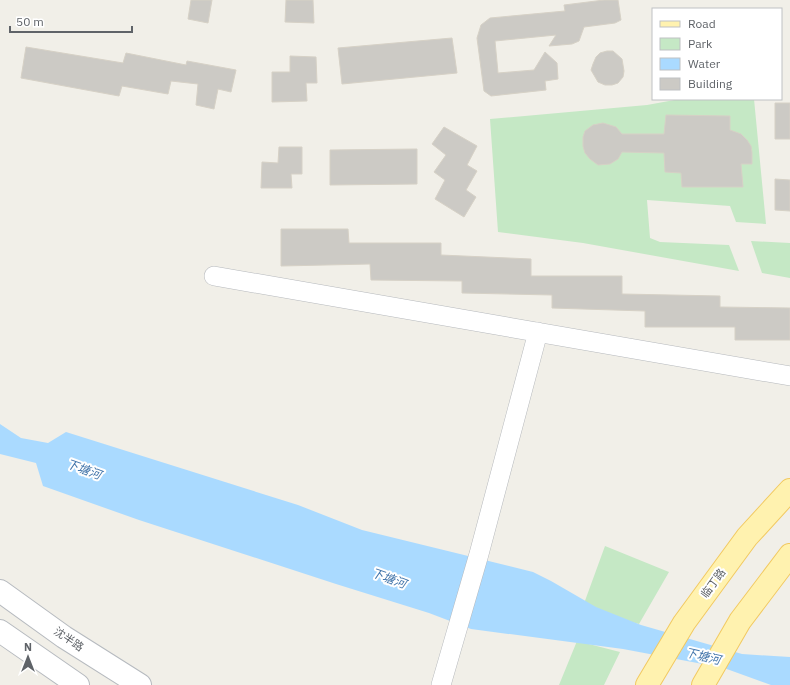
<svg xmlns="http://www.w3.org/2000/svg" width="790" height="685" font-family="'IBM Plex Sans','Noto Sans SC',sans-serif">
	<rect width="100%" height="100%" fill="#f1efe8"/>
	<path fill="#c5e8c5" d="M 680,99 L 754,99 L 766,224 L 736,222 L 730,206 L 647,200 L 650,238 L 660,242 L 729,245 L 739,271 L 583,243 L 498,232 L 490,119 L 647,105 Z
		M 751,241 L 790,243 L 790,278 L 762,273 Z
		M 605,546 L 669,572 L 639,624 L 582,609 Z
		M 577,641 L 620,652 L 604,685 L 559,685 Z"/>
	<path fill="#aadaff" d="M 0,424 L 21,438 L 48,443 L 66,432 L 298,505 L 362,530 L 533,572 L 551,581 L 596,607 L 641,625 L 742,654 L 790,657 L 790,685 L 771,685 L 724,668 L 623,649 L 471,629 L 429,613 L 336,584 L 139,520 L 43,486 L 36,463 L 0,454 Z"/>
	<path fill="#cccac5" stroke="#d6d1c6" d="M 191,0 L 212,0 L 208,23 L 188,19 Z
		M 286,0 L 313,0 L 314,23 L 285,22 Z
		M 604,0 L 618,0 L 621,20 L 615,23 L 584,27 L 579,41 L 572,44 L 549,46 L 556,35 L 495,41 L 498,73 L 534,70 L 545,52 L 557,63 L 558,79 L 545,81 L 546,90 L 491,96 L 484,91 L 477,38 L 481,25 L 490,18 L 565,11 L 564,5 Z
		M 452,38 L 457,73 L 342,84 L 338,48 Z
		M 26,47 L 123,63 L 126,53 L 186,65 L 187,61 L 236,70 L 231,92 L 218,89 L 214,109 L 196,105 L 198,84 L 171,81 L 168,94 L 122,86 L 119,96 L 21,78 Z
		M 607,51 L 613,51 L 622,59 L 624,71 L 623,77 L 618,83 L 612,85 L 605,85 L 598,82 L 591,70 L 593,64 L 596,57 L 600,53 Z
		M 290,56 L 316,57 L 317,83 L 306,83 L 307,101 L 272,102 L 272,72 L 290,72 Z
		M 775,103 L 790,103 L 790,139 L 775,139 Z
		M 666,115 L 730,116 L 730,130 L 741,134 L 747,140 L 751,146 L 752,153 L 752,164 L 741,164 L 743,187 L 682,187 L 681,173 L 665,172 L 664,153 L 622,152 L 618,159 L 610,164 L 598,165 L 590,159 L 585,153 L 583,146 L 583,137 L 585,131 L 593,125 L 603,123 L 616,127 L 622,134 L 664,134 Z
		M 444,127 L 477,146 L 467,165 L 477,171 L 466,190 L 476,197 L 464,217 L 435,199 L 445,180 L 434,172 L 446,155 L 432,144 Z
		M 279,147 L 302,147 L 302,174 L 291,174 L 292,188 L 261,188 L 262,162 L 278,163 Z
		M 417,149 L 417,184 L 330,185 L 330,150 Z
		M 775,179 L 790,180 L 790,211 L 775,210 Z
		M 281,229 L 348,229 L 349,243 L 441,243 L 441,255 L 531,259 L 531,276 L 622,276 L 622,294 L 720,296 L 720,307 L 790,308 L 790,340 L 735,340 L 735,327 L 645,327 L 645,311 L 552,308 L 552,295 L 462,293 L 462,281 L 371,280 L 370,264 L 281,266 Z"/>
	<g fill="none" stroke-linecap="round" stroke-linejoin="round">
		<g stroke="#b5b8bc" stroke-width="20">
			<path id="minor" d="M 214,276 L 790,376
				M 441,685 L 479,554 L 538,332"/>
		</g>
		<g stroke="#b6babf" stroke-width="24">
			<path id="secondary" d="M 0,591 L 64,637 L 140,685
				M 0,631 L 78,685"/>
		</g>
		<g stroke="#f2c960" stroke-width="24">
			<path id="primary" d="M 647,685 L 684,623 L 747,537 L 790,490
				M 703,685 L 740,621 L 790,555"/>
		</g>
		<use href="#minor" stroke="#fff" stroke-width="19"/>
		<use href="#secondary" stroke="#fff" stroke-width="22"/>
		<use href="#primary" stroke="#fff2af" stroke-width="22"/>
	</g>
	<g text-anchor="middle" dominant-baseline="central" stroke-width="4" stroke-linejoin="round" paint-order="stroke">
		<g font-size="11" fill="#5f6368" stroke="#fff">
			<text transform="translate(713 583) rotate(-54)">临丁路</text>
			<text transform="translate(69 639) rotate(34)">沈半路</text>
		</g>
		<g font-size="12" font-style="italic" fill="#4174aa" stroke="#fff">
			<text transform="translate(84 469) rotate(20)">下塘河</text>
			<text transform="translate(389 578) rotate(20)">下塘河</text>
			<text transform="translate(703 656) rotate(13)">下塘河</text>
		</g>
	</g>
	<rect x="652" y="8" width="130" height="92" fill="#ffffff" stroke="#bfc1c3"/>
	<rect x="660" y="21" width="20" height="6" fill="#fff2af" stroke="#bfc1c3"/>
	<text x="688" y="28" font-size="12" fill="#5f6368">Road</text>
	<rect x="660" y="38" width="20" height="12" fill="#c5e8c5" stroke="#bfc1c3"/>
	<text x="688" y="48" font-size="12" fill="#5f6368">Park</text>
	<rect x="660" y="58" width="20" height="12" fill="#aadaff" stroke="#bfc1c3"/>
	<text x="688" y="68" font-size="12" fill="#5f6368">Water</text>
	<rect x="660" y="78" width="20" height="12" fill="#cccac5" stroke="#bfc1c3"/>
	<text x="688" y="88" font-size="12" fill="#5f6368">Building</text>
	<g transform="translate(28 657)" stroke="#ffffff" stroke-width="3" paint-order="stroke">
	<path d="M0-3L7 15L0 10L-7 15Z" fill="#5f6368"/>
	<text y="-6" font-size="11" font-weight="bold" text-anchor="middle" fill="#5f6368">N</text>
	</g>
	<path d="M10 26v6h122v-6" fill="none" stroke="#5f6368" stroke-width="2"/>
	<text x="16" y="26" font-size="12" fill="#5f6368" stroke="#ffffff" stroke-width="3" paint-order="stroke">50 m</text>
</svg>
